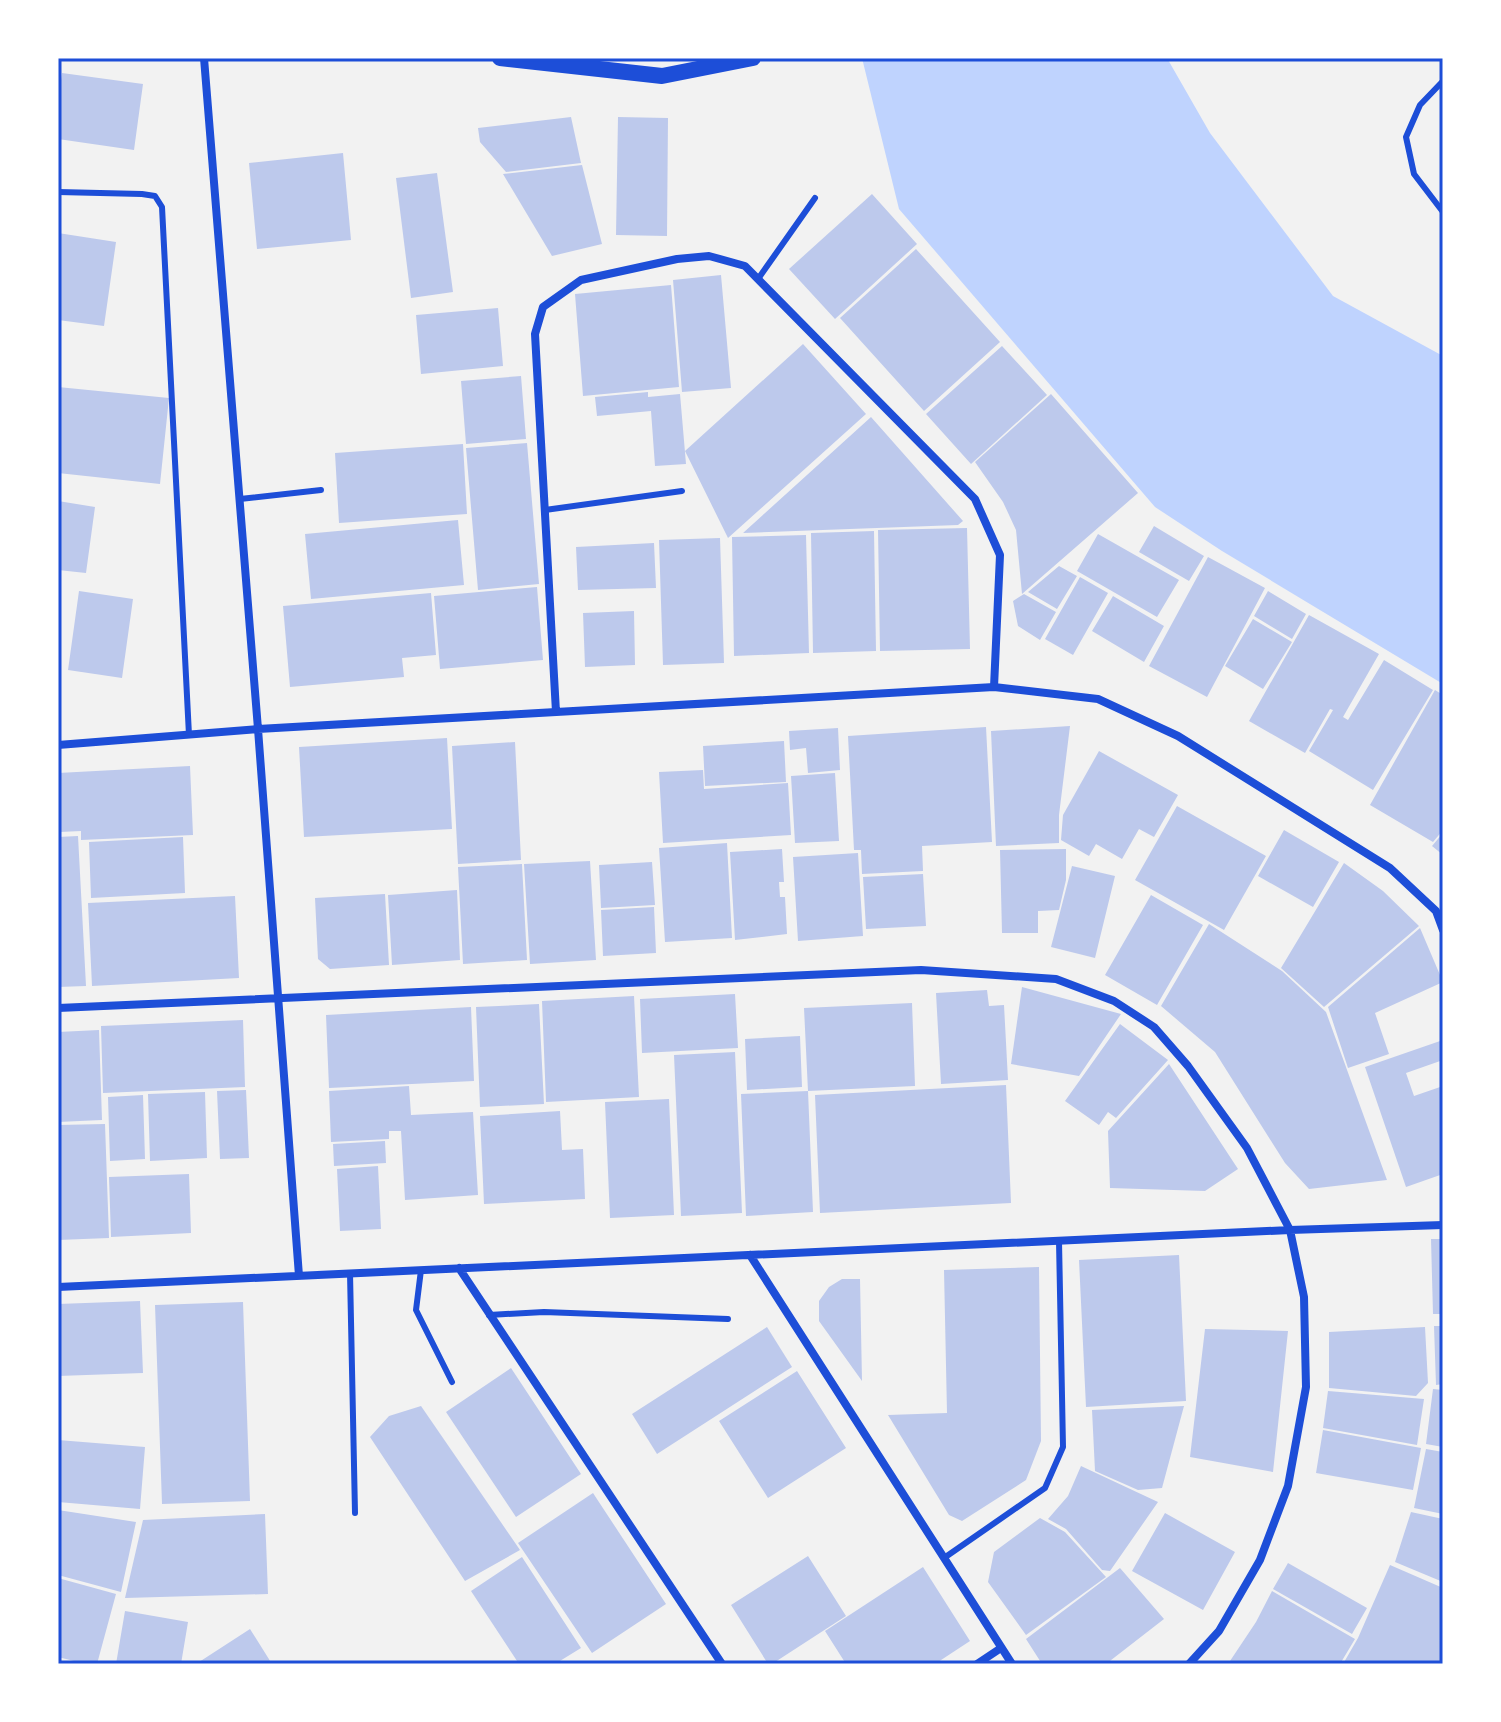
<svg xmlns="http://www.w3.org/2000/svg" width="1501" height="1722" font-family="'Roboto Condensed',sans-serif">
	<rect width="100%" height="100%" fill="#f2f2f2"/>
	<path fill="#bfd3fe" d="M 862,58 L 1167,58 L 1210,133 L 1333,296 L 1443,356 L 1443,684 L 1222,551 L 1155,507 L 899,209 Z"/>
	<path fill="#bdc9ec" d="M 62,73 L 143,84 L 134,150 L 58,139 L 58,101 Z
		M 571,117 L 581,163 L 506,172 L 480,142 L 478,128 Z
		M 618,117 L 668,118 L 667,236 L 616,235 Z
		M 343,153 L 351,240 L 257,249 L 249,163 Z
		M 582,165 L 602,244 L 552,256 L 503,174 Z
		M 437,173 L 453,292 L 411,298 L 396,178 Z
		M 872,194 L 917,244 L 835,319 L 789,269 Z
		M 58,233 L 116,242 L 104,326 L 58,320 Z
		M 916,249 L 1000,342 L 924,411 L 840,318 Z
		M 721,275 L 731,388 L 682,392 L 673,280 Z
		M 671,285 L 679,387 L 583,396 L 575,294 Z
		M 498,308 L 503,366 L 421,374 L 416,315 Z
		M 803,344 L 866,414 L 728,538 L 685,451 Z
		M 1002,346 L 1047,395 L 971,464 L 926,414 Z
		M 521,376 L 526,439 L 466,444 L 461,381 Z
		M 58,387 L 169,398 L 160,484 L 58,473 Z
		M 648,392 L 648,397 L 680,394 L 686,464 L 655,466 L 651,411 L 597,416 L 595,397 Z
		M 1051,394 L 1138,493 L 1022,594 L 1016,530 L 1003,502 L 975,462 Z
		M 871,417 L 963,521 L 958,525 L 743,533 Z
		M 527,443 L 539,584 L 478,590 L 466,448 Z
		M 463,444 L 467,514 L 339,523 L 335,453 Z
		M 58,501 L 95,507 L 86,573 L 58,570 Z
		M 458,520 L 464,585 L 311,599 L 305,534 Z
		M 1154,526 L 1204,556 L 1189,581 L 1139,552 Z
		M 967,528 L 970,649 L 880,651 L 878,530 Z
		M 874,531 L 876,651 L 813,653 L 811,533 Z
		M 1098,534 L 1179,580 L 1157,617 L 1077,571 Z
		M 806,535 L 809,653 L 734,656 L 732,537 Z
		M 720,538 L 724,663 L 663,665 L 659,540 Z
		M 654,543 L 656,588 L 578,590 L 576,547 Z
		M 1208,557 L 1265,588 L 1207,697 L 1149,666 Z
		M 1059,566 L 1077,576 L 1057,609 L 1028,592 Z
		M 1080,577 L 1108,593 L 1073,655 L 1045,639 Z
		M 537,587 L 543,660 L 440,669 L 434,596 Z
		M 79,591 L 133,599 L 122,678 L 68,670 Z
		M 1268,591 L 1306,614 L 1292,639 L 1254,616 Z
		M 431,593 L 436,655 L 402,658 L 404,677 L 290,687 L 283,606 Z
		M 1024,594 L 1056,612 L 1040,640 L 1018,626 L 1013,601 Z
		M 1113,596 L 1164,626 L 1144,662 L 1092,631 Z
		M 634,611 L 635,665 L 585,667 L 583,613 Z
		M 1309,615 L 1379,654 L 1343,717 L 1348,720 L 1384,660 L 1433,690 L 1373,790 L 1309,751 L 1333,710 L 1330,709 L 1305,753 L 1249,721 Z
		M 1253,619 L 1292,642 L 1263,689 L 1225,666 Z
		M 1435,690 L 1443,695 L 1443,830 L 1433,842 L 1370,805 Z
		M 1070,726 L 1059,815 L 1059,843 L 996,846 L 991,731 Z
		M 986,727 L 992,842 L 922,846 L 923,871 L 862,874 L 861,850 L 854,850 L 848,736 Z
		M 838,728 L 840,770 L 808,773 L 806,748 L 790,750 L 789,731 Z
		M 447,738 L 452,829 L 304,837 L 299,747 Z
		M 784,741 L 786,782 L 705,786 L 703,746 Z
		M 515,742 L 521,860 L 458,864 L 452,746 Z
		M 1099,751 L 1178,795 L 1154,837 L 1139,829 L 1122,859 L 1096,844 L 1089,856 L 1061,840 L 1063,815 Z
		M 190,766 L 193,835 L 81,840 L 81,831 L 60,832 L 58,773 Z
		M 703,770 L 704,789 L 788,783 L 791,835 L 663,843 L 659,772 Z
		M 835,773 L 839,841 L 795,843 L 791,776 Z
		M 1177,806 L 1266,856 L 1224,930 L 1135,880 Z
		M 1284,830 L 1339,862 L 1313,907 L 1258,876 Z
		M 1443,833 L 1443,855 L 1432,846 Z
		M 78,836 L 86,986 L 58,987 L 58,837 Z
		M 183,837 L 185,893 L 91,898 L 89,842 Z
		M 727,843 L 732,938 L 665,942 L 659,848 Z
		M 782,849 L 784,882 L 779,882 L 780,897 L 785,897 L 787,934 L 735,940 L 730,852 Z
		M 1066,849 L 1066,880 L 1059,910 L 1038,911 L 1038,933 L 1002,933 L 1000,850 Z
		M 858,853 L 863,936 L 798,941 L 793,857 Z
		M 590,861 L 596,960 L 530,964 L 524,864 Z
		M 652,862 L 655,905 L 601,908 L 599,865 Z
		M 1344,863 L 1383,891 L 1419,926 L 1324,1007 L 1281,968 Z
		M 522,864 L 527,960 L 463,964 L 458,867 Z
		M 1072,866 L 1115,876 L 1095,958 L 1051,947 Z
		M 923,874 L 926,926 L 866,929 L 863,877 Z
		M 457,890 L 460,960 L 392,965 L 388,895 Z
		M 385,894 L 389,965 L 330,969 L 318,959 L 315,898 Z
		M 1151,895 L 1203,925 L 1157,1005 L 1105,975 Z
		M 235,896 L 239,978 L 92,986 L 88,903 Z
		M 654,907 L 656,953 L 603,956 L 601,910 Z
		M 1209,924 L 1282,971 L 1326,1012 L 1387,1180 L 1309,1189 L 1285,1163 L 1215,1052 L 1161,1006 Z
		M 1420,928 L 1443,982 L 1375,1013 L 1389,1054 L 1348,1068 L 1328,1007 Z
		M 1022,987 L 1121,1014 L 1079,1076 L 1011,1064 Z
		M 987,990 L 989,1006 L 1004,1005 L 1008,1080 L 941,1084 L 936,993 Z
		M 735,994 L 738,1048 L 642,1053 L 640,999 Z
		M 634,996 L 639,1097 L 546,1102 L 542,1001 Z
		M 912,1003 L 915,1086 L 808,1091 L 813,1212 L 746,1216 L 741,1094 L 808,1091 L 804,1008 Z
		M 539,1004 L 544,1104 L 480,1107 L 476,1007 Z
		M 471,1007 L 474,1081 L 329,1088 L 326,1015 Z
		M 243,1020 L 245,1087 L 103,1093 L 101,1026 Z
		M 1120,1024 L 1168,1060 L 1116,1118 L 1108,1112 L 1099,1125 L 1065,1101 Z
		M 99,1030 L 102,1120 L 58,1122 L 58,1032 Z
		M 800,1036 L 802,1087 L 747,1090 L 745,1039 Z
		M 1443,1040 L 1443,1060 L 1406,1073 L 1414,1096 L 1443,1086 L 1443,1174 L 1406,1187 L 1365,1067 Z
		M 735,1052 L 742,1213 L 681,1216 L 674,1055 Z
		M 1169,1064 L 1238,1169 L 1205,1191 L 1110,1188 L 1108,1131 Z
		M 1006,1085 L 1011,1203 L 820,1213 L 815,1095 Z
		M 409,1086 L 411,1115 L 473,1112 L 478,1195 L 405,1200 L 401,1131 L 389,1131 L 389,1139 L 331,1142 L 329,1091 Z
		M 246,1090 L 249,1158 L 220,1159 L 217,1091 Z
		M 205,1092 L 207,1158 L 150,1161 L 148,1094 Z
		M 143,1095 L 145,1159 L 110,1161 L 108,1097 Z
		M 669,1099 L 674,1215 L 610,1218 L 605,1102 Z
		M 560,1111 L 562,1150 L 583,1149 L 585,1199 L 484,1204 L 480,1116 Z
		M 105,1124 L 109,1238 L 58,1240 L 58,1125 Z
		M 385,1141 L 386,1163 L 334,1166 L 333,1144 Z
		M 378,1166 L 381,1229 L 340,1231 L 337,1169 Z
		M 189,1174 L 191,1233 L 111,1237 L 109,1177 Z
		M 1431,1239 L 1443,1239 L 1443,1314 L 1433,1314 Z
		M 1179,1255 L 1186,1401 L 1086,1407 L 1079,1260 Z
		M 1039,1267 L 1041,1441 L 1026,1480 L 962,1521 L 949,1515 L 888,1415 L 947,1413 L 944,1270 Z
		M 842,1279 L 860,1279 L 862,1381 L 819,1321 L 819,1301 L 829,1287 Z
		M 140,1301 L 143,1373 L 58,1376 L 58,1304 Z
		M 243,1302 L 250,1501 L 162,1504 L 155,1305 Z
		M 1434,1326 L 1443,1326 L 1443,1384 L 1436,1385 Z
		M 767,1327 L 792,1367 L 657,1454 L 632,1414 Z
		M 1425,1327 L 1428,1383 L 1416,1396 L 1329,1388 L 1329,1332 Z
		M 1205,1329 L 1288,1331 L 1273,1472 L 1190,1457 Z
		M 511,1368 L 581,1474 L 516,1517 L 446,1412 Z
		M 797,1371 L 846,1448 L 768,1498 L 719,1421 Z
		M 1433,1389 L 1443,1390 L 1443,1447 L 1426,1444 Z
		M 1328,1391 L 1424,1399 L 1417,1445 L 1323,1428 Z
		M 421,1406 L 520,1550 L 465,1581 L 370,1437 L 389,1416 Z
		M 1184,1406 L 1162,1488 L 1138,1490 L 1095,1471 L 1092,1410 Z
		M 1323,1430 L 1421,1448 L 1413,1490 L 1316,1473 Z
		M 58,1440 L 145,1447 L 140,1509 L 58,1502 Z
		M 1426,1449 L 1443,1452 L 1443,1514 L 1414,1508 Z
		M 1081,1466 L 1158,1502 L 1110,1571 L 1102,1570 L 1066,1529 L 1048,1519 L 1068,1496 Z
		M 593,1493 L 666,1604 L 592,1653 L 518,1543 Z
		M 58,1510 L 136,1522 L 121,1592 L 58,1575 Z
		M 1411,1512 L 1443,1519 L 1443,1582 L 1395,1562 Z
		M 1165,1513 L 1235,1552 L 1203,1610 L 1132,1571 Z
		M 265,1514 L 268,1594 L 125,1598 L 143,1520 Z
		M 1040,1518 L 1065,1532 L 1106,1577 L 1026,1635 L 988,1582 L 994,1552 Z
		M 808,1556 L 846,1616 L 772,1664 L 768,1664 L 731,1605 Z
		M 522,1557 L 581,1648 L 555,1664 L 519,1664 L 471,1591 Z
		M 1288,1563 L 1367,1608 L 1352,1634 L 1273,1589 Z
		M 1390,1565 L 1443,1588 L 1443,1664 L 1343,1664 L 1358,1638 Z
		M 923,1567 L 970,1641 L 935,1664 L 846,1664 L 825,1631 Z
		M 1120,1568 L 1164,1619 L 1106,1664 L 1042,1664 L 1026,1639 Z
		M 58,1578 L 116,1594 L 97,1664 L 86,1664 L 58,1657 Z
		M 1272,1591 L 1355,1639 L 1340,1664 L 1228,1664 L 1256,1622 Z
		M 125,1611 L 188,1622 L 181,1664 L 116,1664 Z
		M 250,1629 L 272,1664 L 196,1664 Z"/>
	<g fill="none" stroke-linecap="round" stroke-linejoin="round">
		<path stroke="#1d4ed8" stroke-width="6" d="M 1443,81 L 1420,105 L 1406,137 L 1414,174 L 1443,212
			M 58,192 L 142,194 L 155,196 L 162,207 L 189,735
			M 758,279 L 815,198
			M 240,499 L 321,490
			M 545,510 L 682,491
			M 421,1270 L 416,1310 L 452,1382
			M 350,1273 L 355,1513
			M 489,1315 L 544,1312 L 728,1319
			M 944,1558 L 1045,1488 L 1063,1447 L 1059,1241"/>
		<path stroke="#1d4ed8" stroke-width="8" d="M 204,58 L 258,729 L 299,1276
			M 556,712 L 535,334 L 543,307 L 581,280 L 677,259 L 709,256 L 745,266 L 975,499 L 1000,555 L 994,687
			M 58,745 L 258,729 L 994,687 L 1098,699 L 1178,736 L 1390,868 L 1436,911 L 1443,930
			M 58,1008 L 921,970 L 1056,979 L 1114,1001 L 1154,1027 L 1188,1066 L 1247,1148 L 1290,1230 L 1304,1297 L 1306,1387 L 1288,1486 L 1260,1560 L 1219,1631 L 1189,1664
			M 750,1255 L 1012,1664
			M 459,1268 L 722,1664
			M 58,1287 L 1290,1230 L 1443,1225
			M 977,1664 L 1001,1648"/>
		<path stroke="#1d4ed8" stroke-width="16" d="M 500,58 L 662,76 L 753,58"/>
	</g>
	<rect width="1501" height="1722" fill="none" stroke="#ffffff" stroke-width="120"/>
	<rect x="60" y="60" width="1381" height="1602" fill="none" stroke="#1d4ed8" stroke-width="3"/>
</svg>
